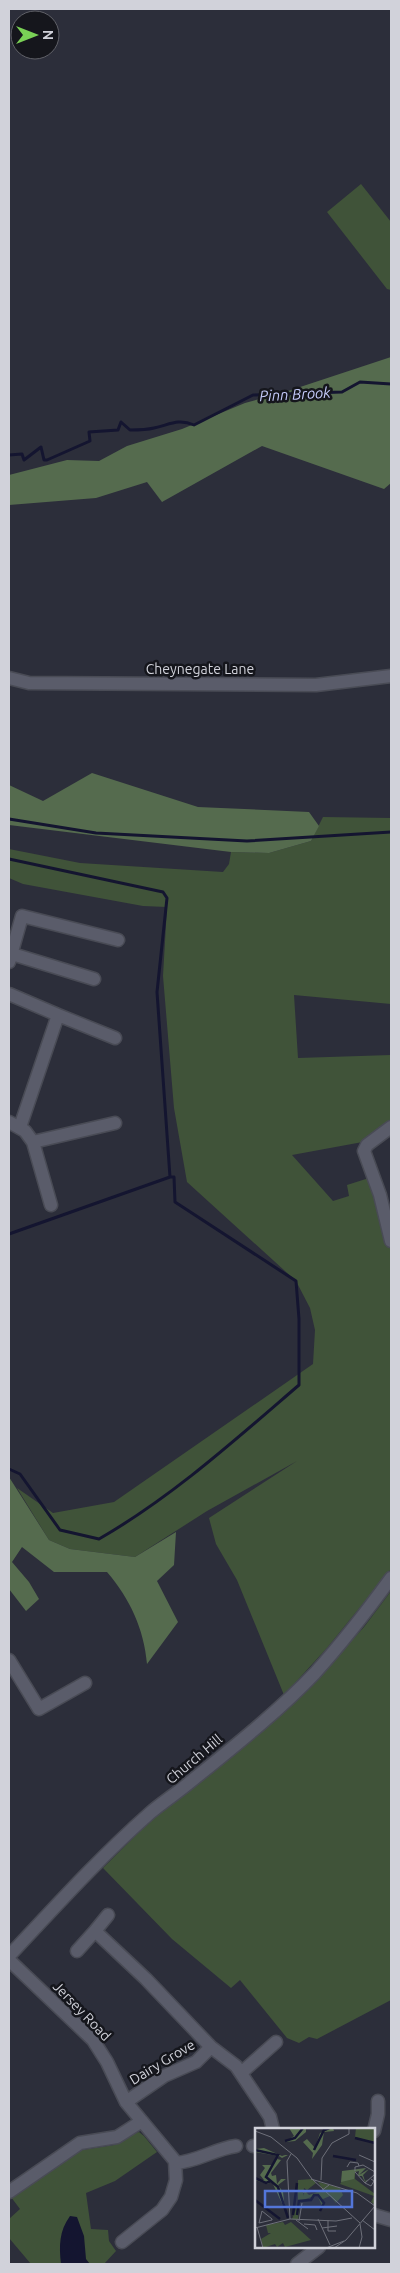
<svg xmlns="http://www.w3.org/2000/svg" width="400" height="2273" font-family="Ubuntu,sans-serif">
	<rect width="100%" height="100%" fill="#2c2e3a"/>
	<path fill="#405339" d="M 361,184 L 391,222 L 391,290 L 387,289 L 327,212 Z
		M 323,817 L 391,818 L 391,1004 L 294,995 L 298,1058 L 391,1055 L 391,1125 L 368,1141 L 292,1155 L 333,1201 L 349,1196 L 347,1185 L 369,1178 L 391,1245 L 391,1569 L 327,1648 L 284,1695 L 237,1580 L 216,1544 L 209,1518 L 297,1461 L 207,1511 L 135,1557 L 70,1549 L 49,1540 L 17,1488 L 53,1513 L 114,1502 L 313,1364 L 315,1330 L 310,1308 L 296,1281 L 187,1182 L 174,1108 L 163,976 L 167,907 L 143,906 L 23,884 L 9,878 L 9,849 L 80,863 L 223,872 L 229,864 L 231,852 L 269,853 L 311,841 Z
		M 391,1591 L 391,2000 L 317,2039 L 309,2037 L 299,2043 L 287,2038 L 240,1980 L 231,1988 L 172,1939 L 103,1868 L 147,1824 L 308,1688 L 364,1627 Z
		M 139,2132 L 144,2136 L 157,2152 L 115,2181 L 86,2193 L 91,2229 L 108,2230 L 109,2241 L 116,2251 L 104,2264 L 31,2264 L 9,2238 L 9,2219 L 20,2209 L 11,2197 L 76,2151 L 114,2145 L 129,2135 Z"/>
	<path fill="#556b4e" d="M 391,357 L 391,483 L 384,489 L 262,446 L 162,502 L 147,482 L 96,498 L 9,505 L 9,475 L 67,460 L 99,461 L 127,446 L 182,429 L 245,403 L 285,392 Z
		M 92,773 L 198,807 L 309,812 L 319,826 L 311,841 L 269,853 L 231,852 L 9,825 L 9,785 L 43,801 Z
		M 9,1477 L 49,1540 L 70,1549 L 135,1557 L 176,1532 L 174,1565 L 157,1581 L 178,1622 L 147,1664 C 144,1629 130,1599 107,1572 L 54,1572 L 22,1547 L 12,1562 L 29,1582 L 39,1599 L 26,1611 L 9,1589 Z"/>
	<path fill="#141530" d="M 70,2216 L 77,2217 L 84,2236 L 86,2259 L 90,2264 L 61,2264 C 59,2246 59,2231 70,2216 Z"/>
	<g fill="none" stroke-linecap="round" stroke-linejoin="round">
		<path stroke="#141530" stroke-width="3" d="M 9,455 L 22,454 L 24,460 L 41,447 L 44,460 L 47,460 L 90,441 L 89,432 L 118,430 L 121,422 L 130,430 C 138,430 146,430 154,428 C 169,425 178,418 194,425 L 253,395 L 342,392 L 360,382 L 391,384
			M 9,819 L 96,833 L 247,841 L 391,832
			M 9,859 L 163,892 L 167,898 L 157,992 L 170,1177 L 174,1177 L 175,1202 L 296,1281 L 299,1319 L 299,1385 C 235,1440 172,1497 99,1539 L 60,1530 L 20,1474 L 9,1469
			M 9,1234 L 170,1177"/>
		<g stroke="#494b55" stroke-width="15">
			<path id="street" d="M 9,678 L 29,683 L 316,685 L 391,676
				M 9,953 L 94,979
				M 9,962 L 22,916 L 118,940
				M 9,994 L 58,1015
				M 9,1122 L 25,1131 L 33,1142 L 51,1205
				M 20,1127 L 58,1015 L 115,1038
				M 391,1127 L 367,1145 L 364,1151 L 380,1195 L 391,1241
				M 33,1142 L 115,1123
				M 9,1660 L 39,1709 L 85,1683
				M 95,1931 L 108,1915
				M 77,1951 L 95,1931 L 146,1979 L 211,2047 L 236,2066 L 270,2117 L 273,2129
				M 9,1956 C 55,1907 99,1858 150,1813 C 163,1802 177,1793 189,1783 C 231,1749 278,1712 315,1673 C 342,1643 367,1611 391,1578
				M 9,1960 L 93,2040 L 107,2062 L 126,2102 L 175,2161 L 176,2180 L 171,2197 L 162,2210 L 122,2242
				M 241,2073 L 276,2042
				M 126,2102 L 164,2076 L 196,2062 L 211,2047
				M 374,2131 L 378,2114 L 378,2101
				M 253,2146 L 256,2146
				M 175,2163 C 197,2162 214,2149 236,2146
				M 9,2192 L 80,2143 L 117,2137 L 142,2121
				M 374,2215 L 391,2220
				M 297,2264 L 319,2247"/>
		</g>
		<use href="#street" stroke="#5a5c6a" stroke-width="12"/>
	</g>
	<g text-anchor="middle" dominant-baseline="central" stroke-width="5" stroke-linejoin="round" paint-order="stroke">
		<g font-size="14" fill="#d1d2da" stroke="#15161c">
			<text x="200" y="669">Cheynegate Lane</text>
			<text transform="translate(194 1759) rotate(-40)">Church Hill</text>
			<text transform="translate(82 2011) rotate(46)">Jersey Road</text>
			<text transform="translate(162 2062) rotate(-31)">Dairy Grove</text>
		</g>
		<g font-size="15" font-style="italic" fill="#c3c9f8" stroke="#15161c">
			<text transform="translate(295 394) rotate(-3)">Pinn Brook</text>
		</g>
	</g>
	<g transform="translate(255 2128)">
		<rect width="120" height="120" fill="#2c2e3a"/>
		<path d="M 101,0 L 120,0 L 120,15 L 100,9 ZM 100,44 L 100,51 L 120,66 L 120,77 L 116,74 L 119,68 L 85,56 L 87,53 L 95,51 ZM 57,51 L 61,55 L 52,62 L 49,60 L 48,68 L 50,63 L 54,67 L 68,62 L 63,54 L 85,60 L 88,67 L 81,75 L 75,68 L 68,71 L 69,76 L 67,78 L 62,67 L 45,73 L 43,92 L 37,91 L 43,76 L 43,52 ZM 28,94 L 30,97 L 36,94 L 56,112 L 30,119 L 28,115 L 22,119 L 20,116 L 8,120 L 6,111 L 16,105 L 13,105 L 11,97 Z" fill="#405339"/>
		<path d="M 34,0 L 51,0 L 51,4 L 40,13 L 30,14 L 39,8 ZM 78,0 L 79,3 L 69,4 L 67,17 L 57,31 L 58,25 L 48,14 L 52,11 L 60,20 L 65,5 ZM 9,20 L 27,28 L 30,27 L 33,27 L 27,30 L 24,28 L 22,31 L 26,32 L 16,45 L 17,48 L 21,47 L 22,56 L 26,51 L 31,51 L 23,57 L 28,64 L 30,82 L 17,54 L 12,56 L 0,52 L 9,52 L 5,47 L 10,40 L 7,37 L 17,37 L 23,28 L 0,24 L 1,21 ZM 111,40 L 104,47 L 114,41 L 108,47 L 110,53 L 114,51 L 110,54 L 107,48 L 103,48 L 104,43 L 100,44 L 99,51 L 86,54 L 87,43 Z" fill="#556b4e"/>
		<path fill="none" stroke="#141530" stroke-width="2.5" d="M 100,10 L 120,15M 30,13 L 40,10 L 48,0M 0,22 L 23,27 L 11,49 L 23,59 L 33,90M 59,22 L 69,2 L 74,0M 78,28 L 101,32M 0,50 L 11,55 L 16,53M 0,72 L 25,91M 38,87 L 42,55M 42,87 L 44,73 L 56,72 L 59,67 L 63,67 L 69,75 L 65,83"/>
		<path fill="none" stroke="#6e707a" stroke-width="1" d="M 0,3 L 16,9 L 42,30 L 57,51 L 105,95M 104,27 L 120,34M 92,39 L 95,34 L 103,35 L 104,38M 100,43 L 100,39 L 108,37 L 120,44M 100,44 L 110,55 L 120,46M 56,51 L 102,65 L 120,78M 66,52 L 67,30 L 77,15 L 94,6 L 94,0M 110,55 L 116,58 L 119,53 L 116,51M 48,64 L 66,63 L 74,57M 7,83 L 17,91 L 17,92 L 4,95 ZM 35,91 L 32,33 L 36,26M 63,91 L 75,117M 41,92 L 53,101M 73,92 L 73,103 L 81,103M 107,92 L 120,102M 44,93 L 47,75M 49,96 L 60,97 L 62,102M 2,99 L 8,120M 0,100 L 35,91 L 81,93 L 97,90M 67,100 L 82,98M 71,120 L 89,113M 79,120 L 91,112 L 120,78M 104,120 L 107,109 L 105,96"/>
		<path fill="#5376d9" fill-opacity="0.15" stroke="#5376d9" stroke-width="2.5" d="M 10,63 L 97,63 L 97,79 L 10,79 Z"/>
		<rect width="120" height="120" fill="none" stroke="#d1d2da" stroke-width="2.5"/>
	</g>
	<rect width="400" height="2273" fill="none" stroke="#d1d2da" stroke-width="20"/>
	<g transform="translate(35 35) rotate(90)"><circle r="24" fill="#15161c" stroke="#606168"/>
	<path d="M0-4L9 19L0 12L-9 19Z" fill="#7ad156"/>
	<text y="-8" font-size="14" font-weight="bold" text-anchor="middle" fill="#d1d2da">N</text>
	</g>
</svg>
